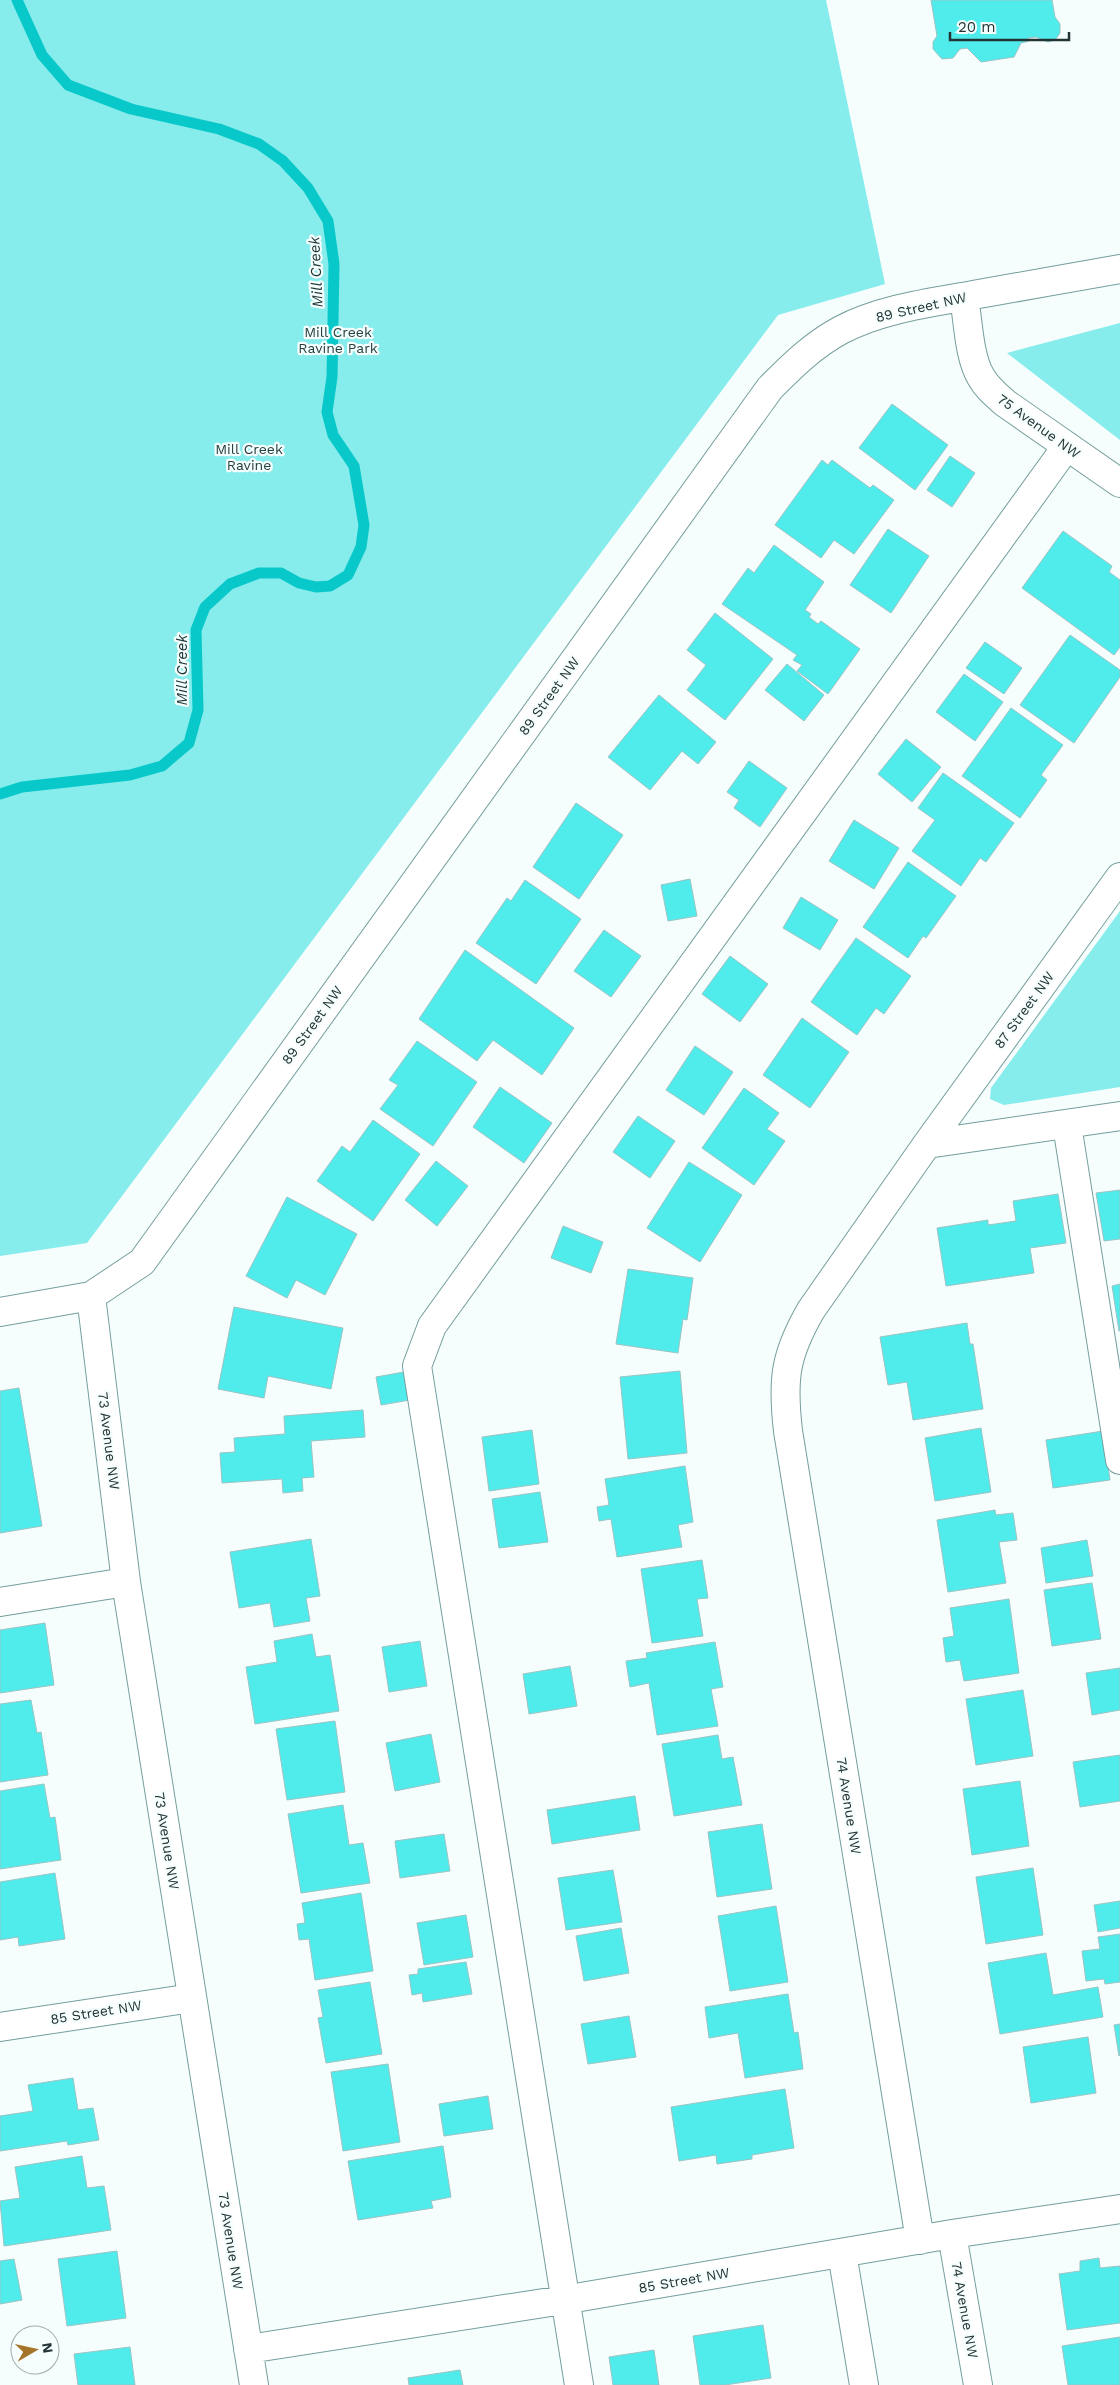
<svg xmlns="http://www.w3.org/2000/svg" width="1120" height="2385" font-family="'Work Sans',sans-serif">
	<rect width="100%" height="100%" fill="#f5fdfd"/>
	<path fill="#86ecec" d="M 0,0 L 826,0 L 885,284 L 778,315 L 87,1243 L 0,1256 Z
		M 1120,323 L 1120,440 L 1007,353 Z
		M 1120,911 L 1120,1087 L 1004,1105 L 990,1099 L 991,1088 Z"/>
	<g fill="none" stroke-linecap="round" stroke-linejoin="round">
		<path stroke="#08c8c9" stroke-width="11" d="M 0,794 L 22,787 L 130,775 L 162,766 L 189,743 L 198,710 L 196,630 L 205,607 L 230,584 L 259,573 L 281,573 L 299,583 L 316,587 L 330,586 L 348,575 L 361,547 L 364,525 L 354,466 L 333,435 L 327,412 L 332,377 L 334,264 L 328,221 L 308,188 L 283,161 L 259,144 L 219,129 L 131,109 L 68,85 L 42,55 L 17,0"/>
	</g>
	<path fill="#50ecec" stroke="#9ac4c4" d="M 931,0 L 1052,0 L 1055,17 L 1060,24 L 1060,33 L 1055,40 L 1048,42 L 1036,37 L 1028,38 L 1029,41 L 1021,43 L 1014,57 L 981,62 L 967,48 L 960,49 L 953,58 L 942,59 L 933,49 L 933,42 L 937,36 Z
		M 892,404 L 948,445 L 915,490 L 859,448 Z
		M 950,456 L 975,473 L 952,507 L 927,490 Z
		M 822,460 L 828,465 L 832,460 L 870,488 L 873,485 L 894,500 L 854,554 L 834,540 L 821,558 L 775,525 Z
		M 888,529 L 929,556 L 891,613 L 850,585 Z
		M 1063,531 L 1112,566 L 1109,572 L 1120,580 L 1120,647 L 1114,655 L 1022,588 Z
		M 774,545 L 824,582 L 805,610 L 811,614 L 809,617 L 818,624 L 821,621 L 860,649 L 828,694 L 797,671 L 802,665 L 793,660 L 797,655 L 722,604 L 748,568 L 754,573 Z
		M 715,613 L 773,659 L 725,720 L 687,690 L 706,665 L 687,650 Z
		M 1070,635 L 1120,670 L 1120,677 L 1074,743 L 1020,705 Z
		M 985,642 L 1022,668 L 1004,694 L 966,668 Z
		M 787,664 L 824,695 L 804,721 L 765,690 Z
		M 964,674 L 1003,702 L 975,741 L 936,712 Z
		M 659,695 L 716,742 L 698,764 L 682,751 L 650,790 L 608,757 Z
		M 1011,708 L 1063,745 L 1041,775 L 1047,780 L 1020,818 L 962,776 Z
		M 906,739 L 941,767 L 912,802 L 878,774 Z
		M 749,761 L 787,788 L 760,827 L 734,808 L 739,800 L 727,792 Z
		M 943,773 L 1014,823 L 986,862 L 980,858 L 961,886 L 912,851 L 935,820 L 918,808 Z
		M 576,803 L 623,835 L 579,899 L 533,867 Z
		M 854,820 L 899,848 L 874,889 L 829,861 Z
		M 908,862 L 956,896 L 926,938 L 923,936 L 908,958 L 863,927 Z
		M 690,879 L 697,916 L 668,921 L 661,885 Z
		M 525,880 L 581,919 L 536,984 L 476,943 L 507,898 L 511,901 Z
		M 801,897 L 838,920 L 820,950 L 783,928 Z
		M 604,930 L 641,956 L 611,997 L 574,971 Z
		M 856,938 L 911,976 L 884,1014 L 876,1008 L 857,1035 L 811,1002 Z
		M 465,950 L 574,1028 L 542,1075 L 493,1040 L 477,1061 L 419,1019 Z
		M 730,956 L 768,984 L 740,1022 L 702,994 Z
		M 802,1018 L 849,1052 L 810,1108 L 763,1075 Z
		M 417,1041 L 477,1082 L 433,1146 L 380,1109 L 398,1085 L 389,1080 Z
		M 695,1046 L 733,1072 L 704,1115 L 666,1090 Z
		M 500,1087 L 552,1123 L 524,1163 L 473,1127 Z
		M 744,1088 L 779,1113 L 767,1129 L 785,1141 L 754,1185 L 702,1148 Z
		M 638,1116 L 675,1141 L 650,1178 L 613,1152 Z
		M 373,1120 L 420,1154 L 373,1221 L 317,1181 L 342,1146 L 350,1152 Z
		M 436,1161 L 468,1186 L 437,1226 L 405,1200 Z
		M 689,1162 L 742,1195 L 700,1262 L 647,1228 Z
		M 1120,1190 L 1120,1239 L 1104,1241 L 1096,1193 Z
		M 1058,1194 L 1066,1243 L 1030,1248 L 1034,1273 L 946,1286 L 937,1228 L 988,1220 L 988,1225 L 1016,1221 L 1013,1201 Z
		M 287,1197 L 357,1234 L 325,1295 L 296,1280 L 287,1298 L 246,1276 Z
		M 563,1226 L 603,1242 L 591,1273 L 551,1258 Z
		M 628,1269 L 693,1278 L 687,1320 L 683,1319 L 678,1353 L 616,1344 Z
		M 1120,1284 L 1120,1331 L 1119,1331 L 1112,1286 Z
		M 234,1307 L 343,1328 L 331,1389 L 268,1376 L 264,1398 L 218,1389 Z
		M 967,1323 L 970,1344 L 973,1344 L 983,1409 L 913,1420 L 907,1382 L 888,1385 L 880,1337 Z
		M 680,1371 L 687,1453 L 628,1459 L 620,1377 Z
		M 404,1372 L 410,1400 L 381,1405 L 376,1377 Z
		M 19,1388 L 42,1526 L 0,1533 L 0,1391 Z
		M 363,1410 L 365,1437 L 311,1441 L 314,1477 L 302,1478 L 303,1491 L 283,1493 L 282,1479 L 222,1483 L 220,1453 L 235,1452 L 234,1438 L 285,1434 L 284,1416 Z
		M 981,1428 L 991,1492 L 935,1501 L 925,1438 Z
		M 532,1430 L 539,1484 L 489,1491 L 482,1437 Z
		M 1103,1431 L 1110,1480 L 1053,1488 L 1046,1440 Z
		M 685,1466 L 693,1522 L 678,1525 L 682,1547 L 617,1557 L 611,1519 L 599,1521 L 597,1507 L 609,1505 L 605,1479 Z
		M 540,1492 L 548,1542 L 499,1548 L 492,1499 Z
		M 995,1510 L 996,1515 L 1013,1513 L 1017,1540 L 999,1542 L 1006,1583 L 948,1592 L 937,1520 Z
		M 311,1539 L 320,1596 L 306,1598 L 310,1621 L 274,1627 L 270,1603 L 239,1608 L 230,1552 Z
		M 1087,1540 L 1093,1576 L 1046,1583 L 1041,1548 Z
		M 702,1560 L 708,1598 L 697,1599 L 703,1636 L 652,1643 L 641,1569 Z
		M 1092,1583 L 1101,1639 L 1052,1646 L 1044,1590 Z
		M 1009,1599 L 1019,1673 L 964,1681 L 960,1660 L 946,1662 L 943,1638 L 954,1636 L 950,1608 Z
		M 45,1623 L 54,1685 L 0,1693 L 0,1630 Z
		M 312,1634 L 316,1657 L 330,1655 L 339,1711 L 255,1724 L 246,1667 L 277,1662 L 274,1641 Z
		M 420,1641 L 427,1686 L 389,1692 L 382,1647 Z
		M 715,1642 L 723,1687 L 711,1689 L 718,1726 L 657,1735 L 649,1683 L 630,1687 L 626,1661 L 647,1658 L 646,1653 Z
		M 570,1666 L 577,1706 L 529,1714 L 523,1674 Z
		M 1120,1668 L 1120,1710 L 1092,1715 L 1086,1673 Z
		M 1023,1690 L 1033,1756 L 976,1765 L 966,1699 Z
		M 31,1700 L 37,1733 L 41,1732 L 48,1775 L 0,1782 L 0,1704 Z
		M 335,1721 L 345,1792 L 287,1800 L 276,1729 Z
		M 431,1734 L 440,1782 L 395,1791 L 386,1743 Z
		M 718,1735 L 722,1759 L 733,1757 L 742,1805 L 674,1816 L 662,1744 Z
		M 1120,1755 L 1120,1801 L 1080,1807 L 1073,1762 Z
		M 1020,1781 L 1029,1846 L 972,1855 L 963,1789 Z
		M 44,1784 L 50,1818 L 55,1817 L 61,1860 L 0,1869 L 0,1791 Z
		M 635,1796 L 640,1830 L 552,1844 L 547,1810 Z
		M 343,1805 L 349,1845 L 363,1843 L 370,1883 L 301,1893 L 288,1814 Z
		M 762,1824 L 772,1889 L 717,1897 L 708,1832 Z
		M 444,1834 L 450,1871 L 400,1878 L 395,1841 Z
		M 1033,1868 L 1043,1935 L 986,1944 L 976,1877 Z
		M 613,1870 L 622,1922 L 566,1930 L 558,1878 Z
		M 55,1873 L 65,1939 L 19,1946 L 18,1937 L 0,1940 L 0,1882 Z
		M 361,1893 L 373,1971 L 315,1980 L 309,1939 L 299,1940 L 297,1924 L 305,1923 L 302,1903 Z
		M 1120,1901 L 1120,1928 L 1098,1932 L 1094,1905 Z
		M 776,1906 L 788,1982 L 730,1991 L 718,1916 Z
		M 466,1915 L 473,1957 L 424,1965 L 417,1923 Z
		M 621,1928 L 629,1973 L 584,1981 L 576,1936 Z
		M 1120,1934 L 1120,1982 L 1105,1984 L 1104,1979 L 1086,1981 L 1082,1951 L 1100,1949 L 1098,1937 Z
		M 1046,1953 L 1053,1995 L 1098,1987 L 1103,2017 L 1000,2034 L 988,1963 Z
		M 466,1962 L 472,1994 L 423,2002 L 422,1993 L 412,1995 L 409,1975 L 418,1974 L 418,1969 Z
		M 370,1982 L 382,2054 L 326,2063 L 318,2018 L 323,2017 L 318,1990 Z
		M 788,1994 L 794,2033 L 798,2032 L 803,2069 L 745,2078 L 738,2033 L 709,2038 L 705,2007 Z
		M 629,2016 L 636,2057 L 588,2064 L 581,2024 Z
		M 1120,2024 L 1120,2055 L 1119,2056 L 1114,2025 Z
		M 1088,2037 L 1096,2093 L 1031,2103 L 1023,2047 Z
		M 388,2064 L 400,2142 L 343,2151 L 331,2072 Z
		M 73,2078 L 78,2110 L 93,2108 L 99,2140 L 68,2145 L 67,2141 L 0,2151 L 0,2116 L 33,2111 L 28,2085 Z
		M 785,2089 L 794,2148 L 752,2155 L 752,2159 L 717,2164 L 716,2155 L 679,2161 L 671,2107 Z
		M 488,2096 L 493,2129 L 444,2136 L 439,2104 Z
		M 443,2146 L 451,2197 L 431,2201 L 433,2208 L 358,2220 L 348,2161 Z
		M 82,2156 L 87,2188 L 104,2186 L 111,2230 L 4,2246 L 0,2201 L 20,2198 L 15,2167 Z
		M 117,2251 L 126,2318 L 67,2326 L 58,2259 Z
		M 1099,2258 L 1100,2268 L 1120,2266 L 1120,2323 L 1067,2330 L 1059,2274 L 1080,2271 L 1080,2261 Z
		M 14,2259 L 22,2300 L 0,2304 L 0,2261 Z
		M 763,2325 L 771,2378 L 725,2385 L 700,2385 L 693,2336 Z
		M 1120,2337 L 1120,2385 L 1068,2385 L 1062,2346 Z
		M 130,2347 L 135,2385 L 78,2385 L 74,2354 Z
		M 654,2350 L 659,2385 L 613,2385 L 609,2357 Z
		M 460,2370 L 463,2385 L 409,2385 L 408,2378 Z"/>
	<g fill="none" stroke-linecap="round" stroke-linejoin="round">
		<g stroke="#759e9d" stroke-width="30">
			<path id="minor" d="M 964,297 C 968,320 969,358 981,377 C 987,388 996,395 1005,403 L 1120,483
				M 1067,1125 L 1120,1460
				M 927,1144 L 1120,1116
				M 91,1296 L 126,1582 L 254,2385
				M 0,1312 L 91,1296 L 142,1262 L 770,388 C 792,366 813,345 841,330 C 881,309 929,303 973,295 C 1022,286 1071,278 1120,269
				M 0,1602 L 126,1582
				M 0,2027 L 192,1998
				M 952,2234 L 978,2385
				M 920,2240 L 788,1431 C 782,1379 785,1355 811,1310 L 927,1144 L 1120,877
				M 842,2253 L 864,2385
				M 248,2349 L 563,2300 L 952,2234 L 1120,2209
				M 579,2385 L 417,1366 L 432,1326 L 1067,446"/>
		</g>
		<use href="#minor" stroke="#fff" stroke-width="28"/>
	</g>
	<g text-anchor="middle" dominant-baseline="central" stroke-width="4.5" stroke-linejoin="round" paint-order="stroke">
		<g font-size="14" fill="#233434" stroke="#f5fdfd">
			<text transform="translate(921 307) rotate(-13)">89 Street NW</text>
			<text transform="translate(1039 426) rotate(36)">75 Avenue NW</text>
			<text transform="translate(549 696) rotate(-54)">89 Street NW</text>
			<text transform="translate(1024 1010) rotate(-54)">87 Street NW</text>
			<text transform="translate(312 1025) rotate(-54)">89 Street NW</text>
			<text transform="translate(109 1441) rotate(83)">73 Avenue NW</text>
			<text transform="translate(849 1806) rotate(81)">74 Avenue NW</text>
			<text transform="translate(167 1841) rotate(81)">73 Avenue NW</text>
			<text transform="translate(96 2012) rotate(-9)">85 Street NW</text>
			<text transform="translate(231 2241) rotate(81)">73 Avenue NW</text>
			<text transform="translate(684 2280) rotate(-10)">85 Street NW</text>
			<text transform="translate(965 2310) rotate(80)">74 Avenue NW</text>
		</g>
		<g font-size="14" fill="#263f3f" stroke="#f5fdfd">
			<text x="338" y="332">Mill Creek<tspan x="338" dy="16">Ravine Park</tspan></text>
			<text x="249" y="449">Mill Creek<tspan x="249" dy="16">Ravine</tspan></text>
		</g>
		<g font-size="15" font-style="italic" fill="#1d3636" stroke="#f5fdfd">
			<text transform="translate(316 272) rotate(-93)">Mill Creek</text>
			<text transform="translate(182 670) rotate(-90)">Mill Creek</text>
		</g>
	</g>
	<g transform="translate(35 2350) rotate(81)"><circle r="24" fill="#f5fdfd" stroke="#a1adad"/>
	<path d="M0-4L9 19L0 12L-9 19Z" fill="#a57529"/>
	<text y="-8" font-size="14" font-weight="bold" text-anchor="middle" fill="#233434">N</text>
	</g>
	<path d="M950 32v8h119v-8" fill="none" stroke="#233434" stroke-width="2.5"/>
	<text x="958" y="32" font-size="15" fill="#233434" stroke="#f5fdfd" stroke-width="4" paint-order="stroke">20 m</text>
</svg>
